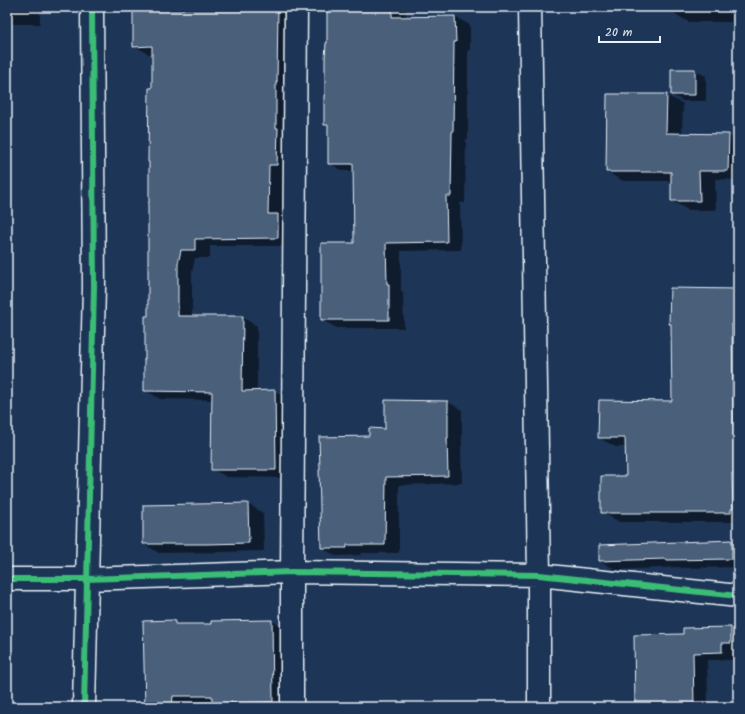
<svg xmlns="http://www.w3.org/2000/svg" width="745" height="714" font-family="Kalam,sans-serif">
	<rect width="100%" height="100%" fill="#1d3557"/>
	<filter id="ink" filterUnits="userSpaceOnUse"><feTurbulence type="fractalNoise" baseFrequency=".025" numOctaves="2"/><feDisplacementMap in="SourceGraphic" scale="8" xChannelSelector="R" yChannelSelector="G"/><feConvolveMatrix kernelMatrix="1 2 1 2 8 2 1 2 1" color-interpolation-filters="sRGB"/></filter>
	<g filter="url(#ink)">
		<path fill="#0007" d="M 7,7 L 40,7 L 40,24 L 7,24 Z
			M 134,7 L 162,7 L 162,11 L 185,10 L 185,7 L 295,7 L 291,173 L 283,173 L 283,218 L 292,223 L 292,246 L 210,246 L 210,258 L 195,258 L 192,273 L 192,317 L 242,317 L 257,326 L 257,392 L 275,391 L 290,400 L 290,478 L 227,477 L 212,469 L 213,400 L 160,399 L 145,390 L 149,317 L 150,204 L 153,89 L 153,54 L 149,54 L 134,46 Z
			M 328,7 L 406,7 L 406,18 L 455,17 L 470,25 L 470,50 L 468,50 L 468,139 L 466,139 L 465,203 L 460,203 L 461,250 L 401,251 L 401,292 L 403,293 L 404,328 L 337,328 L 322,320 L 355,244 L 354,171 L 343,171 L 329,163 L 329,127 L 325,125 L 328,44 Z
			M 675,7 L 738,7 L 738,22 L 689,22 L 675,14 Z
			M 694,70 L 706,76 L 706,101 L 683,101 L 672,95 Z
			M 7,94 L 11,97 L 10,174 L 7,174 Z
			M 666,95 L 683,104 L 682,135 L 728,135 L 738,141 L 738,180 L 715,179 L 716,210 L 688,210 L 672,201 L 672,181 L 623,181 L 607,172 Z
			M 671,289 L 738,291 L 738,522 L 619,522 L 602,512 L 627,477 L 626,447 L 616,447 L 599,438 L 673,402 Z
			M 386,401 L 448,402 L 462,410 L 462,446 L 461,446 L 462,483 L 399,485 L 399,553 L 361,553 L 361,555 L 336,556 L 322,548 L 369,437 L 386,430 Z
			M 248,504 L 263,513 L 264,551 L 223,552 L 159,553 L 144,544 Z
			M 731,541 L 738,545 L 738,567 L 682,568 L 680,567 L 616,570 L 600,561 Z
			M 175,621 L 181,625 L 212,625 L 272,621 L 288,630 L 289,707 L 221,707 L 217,704 L 188,704 L 188,707 L 143,707 L 143,700 L 146,700 Z
			M 731,628 L 738,632 L 738,650 L 736,650 L 736,660 L 707,660 L 708,706 L 732,706 L 735,707 L 600,707 L 636,706 L 684,635 Z
			M 383,702 L 444,703 L 451,707 L 383,707 Z"/>
		<path fill="#495e7a" stroke="#e8f1f8" d="M 133,7 L 148,7 L 148,10 L 184,9 L 184,7 L 278,7 L 277,82 L 276,82 L 276,128 L 278,128 L 277,165 L 269,165 L 268,214 L 278,214 L 278,238 L 195,239 L 195,250 L 181,250 L 178,264 L 178,316 L 243,316 L 242,391 L 275,390 L 276,470 L 211,470 L 212,392 L 144,391 L 144,359 L 145,359 L 145,316 L 148,316 L 148,203 L 149,203 L 149,162 L 148,162 L 149,88 L 152,88 L 152,46 L 133,47 Z
			M 327,7 L 392,7 L 392,17 L 455,16 L 456,42 L 454,42 L 453,132 L 452,132 L 451,196 L 446,196 L 447,242 L 386,243 L 387,284 L 389,284 L 389,320 L 321,320 L 321,243 L 354,243 L 353,164 L 328,164 L 328,125 L 324,125 L 324,95 L 325,95 L 325,59 L 326,43 L 327,43 Z
			M 671,69 L 695,69 L 695,95 L 671,95 Z
			M 607,94 L 667,94 L 666,133 L 729,134 L 728,171 L 699,171 L 700,201 L 671,201 L 671,172 L 606,172 Z
			M 670,288 L 737,289 L 737,324 L 732,324 L 734,473 L 732,473 L 733,509 L 731,509 L 731,513 L 601,513 L 601,476 L 626,476 L 625,438 L 598,438 L 599,400 L 672,401 L 671,324 L 669,324 Z
			M 385,400 L 448,401 L 448,438 L 447,438 L 448,476 L 386,477 L 385,545 L 347,545 L 347,548 L 321,548 L 319,470 L 320,470 L 319,437 L 369,436 L 369,428 L 385,429 Z
			M 248,503 L 249,543 L 207,544 L 143,544 L 143,505 Z
			M 732,540 L 732,559 L 666,560 L 666,559 L 599,561 L 599,545 Z
			M 175,620 L 175,624 L 211,624 L 211,621 L 272,620 L 273,702 L 212,703 L 212,696 L 173,696 L 172,707 L 145,707 L 143,621 Z
			M 731,627 L 731,643 L 722,643 L 722,652 L 693,653 L 694,707 L 635,707 L 634,635 L 683,634 L 683,628 Z"/>
		<g fill="none" stroke-linecap="round" stroke-linejoin="round">
			<g stroke="#e8f1f8" stroke-width="25">
				<path id="minor" d="M 530,7 L 539,575 L 539,707
					M 7,579 L 87,579 L 292,572 L 539,575 L 738,596
					M 84,707 L 94,287 L 92,7
					M 292,707 L 292,572 L 296,7"/>
			</g>
			<use href="#minor" stroke="#1d3557" stroke-width="22"/>
			<g stroke="#1d3557" stroke-width="8">
				<path id="cycleway" d="M 7,579 L 87,579 L 292,572 L 539,575 L 738,596
					M 84,707 L 94,287 L 92,7"/>
			</g>
			<use href="#cycleway" stroke="#3abd76" stroke-width="6"/>
		</g>
	</g>
	<rect width="745" height="714" fill="none" stroke="#1d3557" stroke-width="24"/>
	<rect x="12" y="12" width="721" height="690" fill="none" stroke="#e8f1f8" stroke-width="1.5" filter="url(#ink)"/>
	<path d="M599 36v6h61v-6" fill="none" stroke="#e8f1f8" stroke-width="2"/>
	<text x="605" y="36" font-size="12" fill="#e8f1f8" stroke="#1d3557" stroke-width="3" paint-order="stroke">20 m</text>
</svg>
